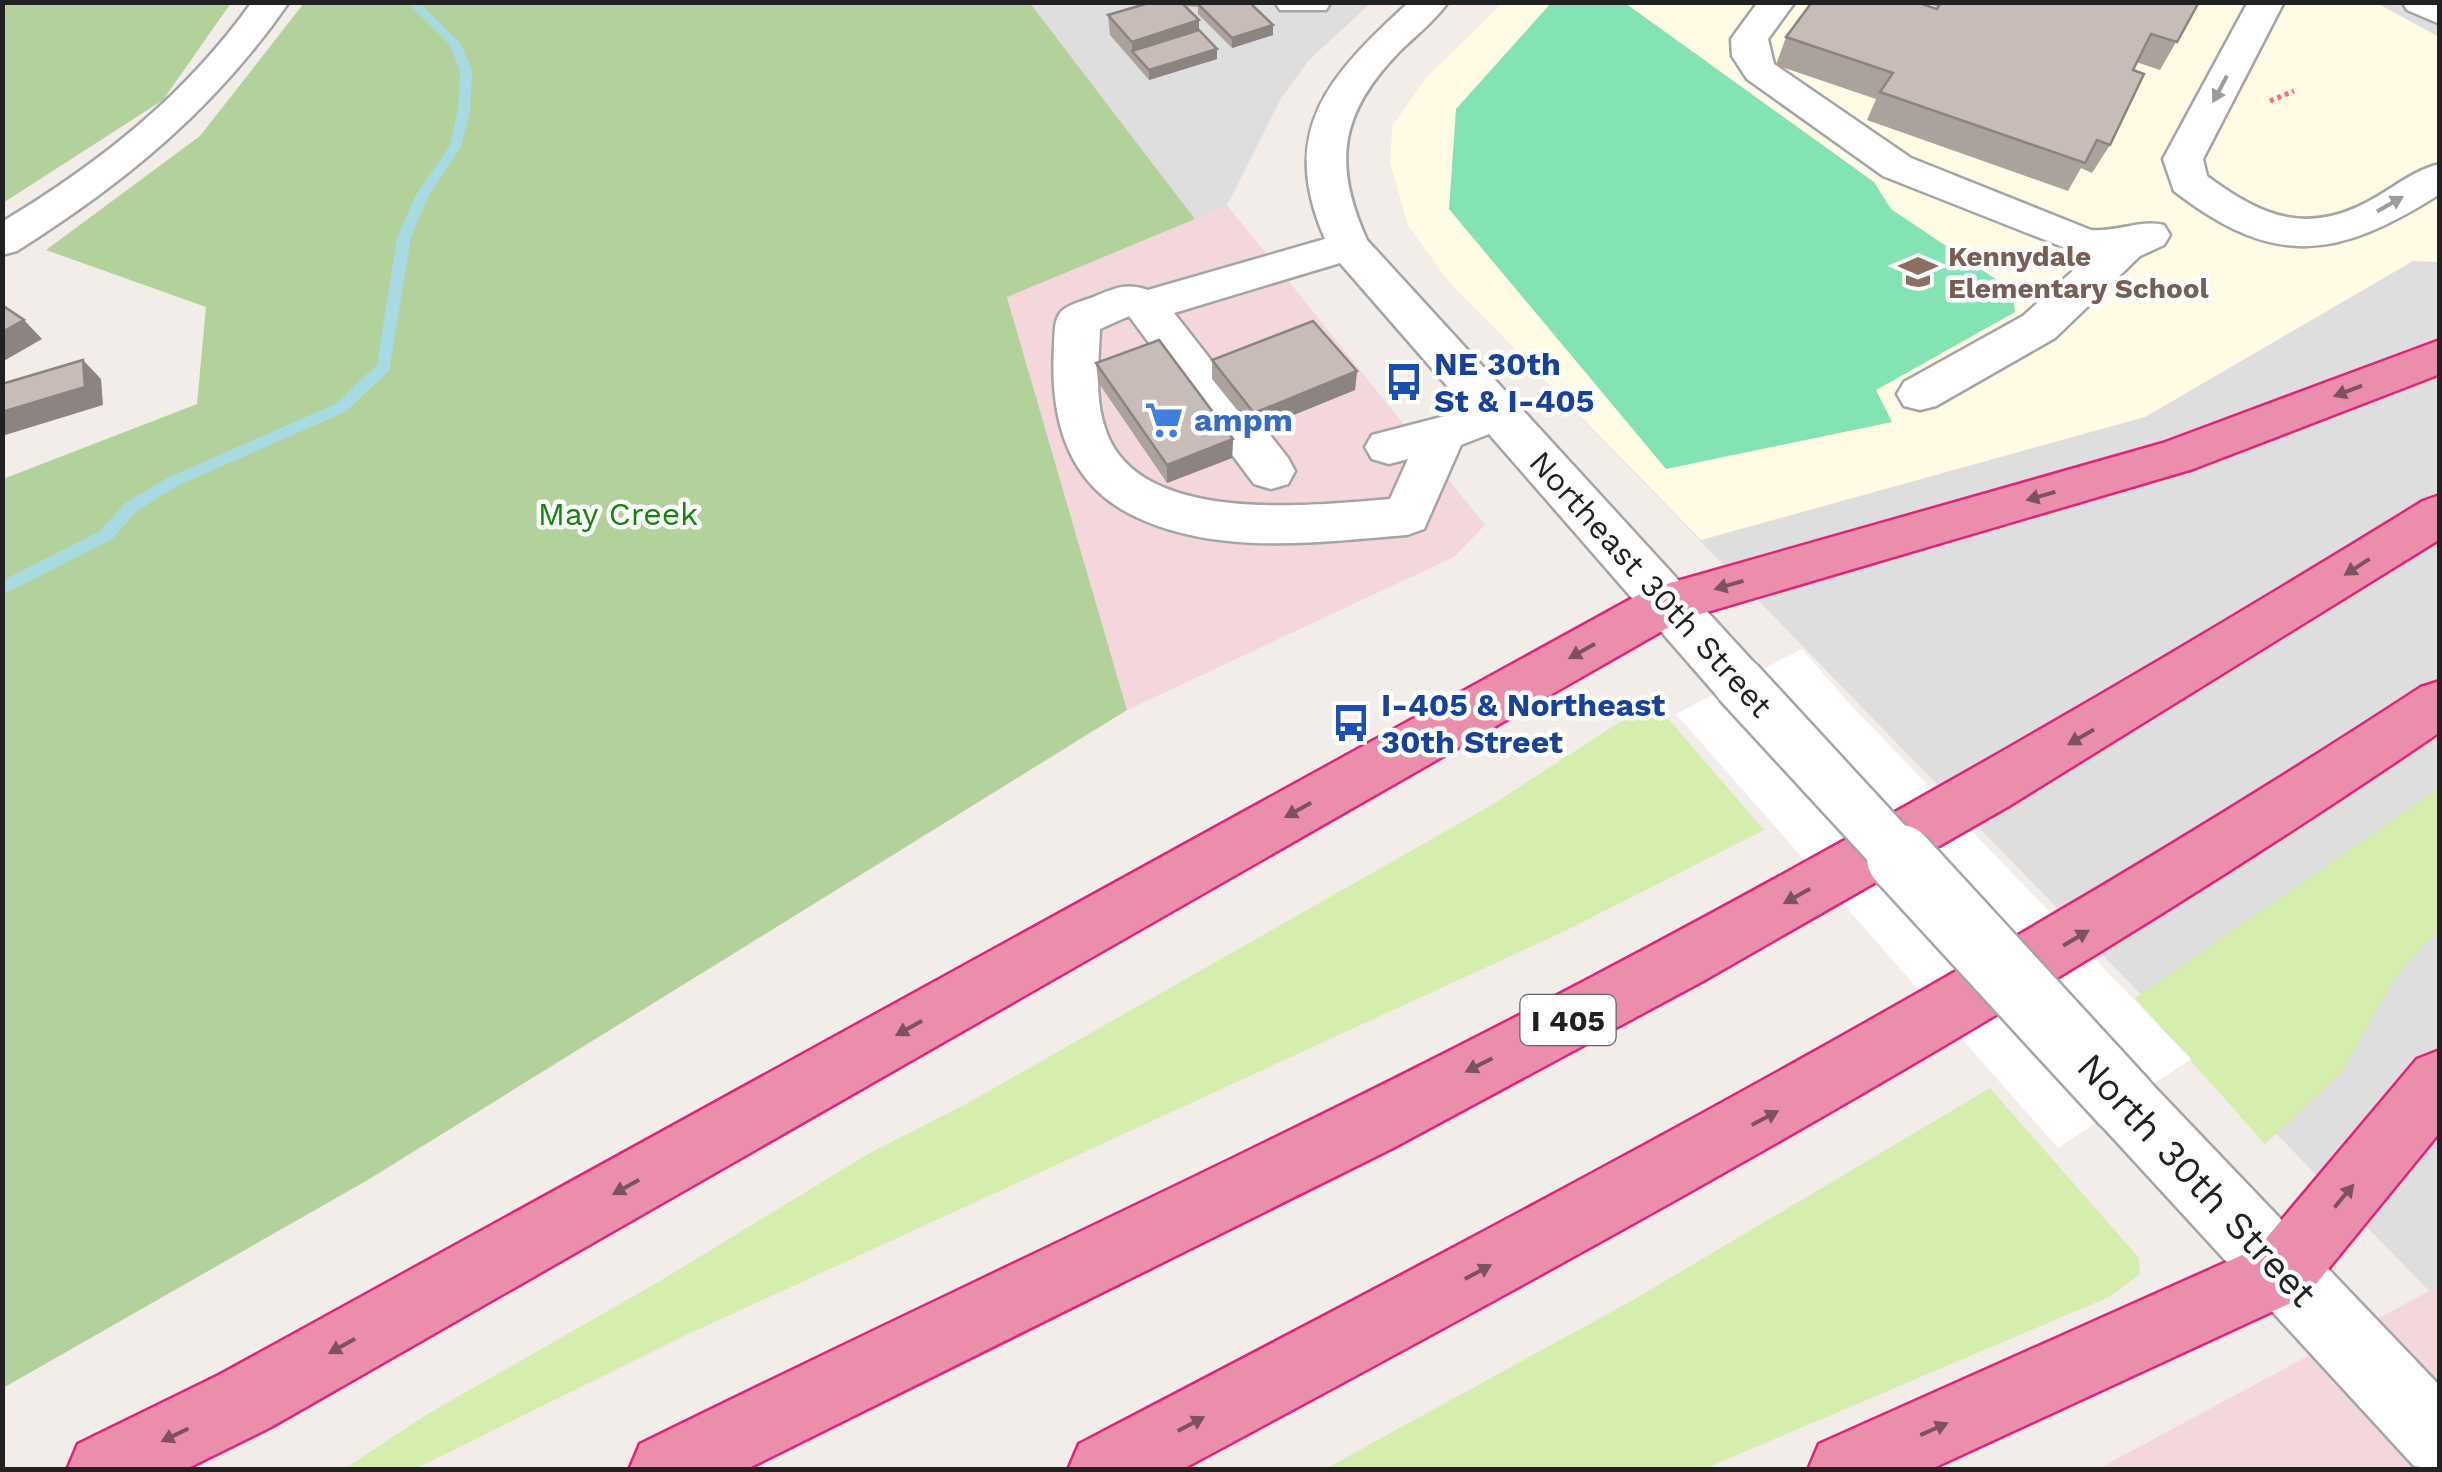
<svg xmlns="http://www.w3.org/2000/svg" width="2442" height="1472" font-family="'Work Sans',sans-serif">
	<rect width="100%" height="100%" fill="#f2ede8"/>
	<path fill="#dfdede" d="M 1030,3 L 1371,3 L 1309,60 L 1282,97 L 1227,205 L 1195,219 Z
		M 1502,3 L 2439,3 L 2439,1283 L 2429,1291 L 1449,282 L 1408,226 L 1390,163 L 1392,126 L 1425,79 Z"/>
	<path fill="#f3d7da" d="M 1227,205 L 1485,525 L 1454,557 L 1127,710 L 1007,296 Z
		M 2439,1283 L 2439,1469 L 2096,1470 L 2429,1291 Z"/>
	<path fill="#fffbe4" d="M 2375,2 L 2439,37 L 2439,262 L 2413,261 L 2145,417 L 1701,540 L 1449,282 L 1408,226 L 1390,163 L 1392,126 L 1425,79 L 1502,3 Z"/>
	<path fill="#d5edad" d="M 1665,715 L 1764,830 L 1565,931 L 684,1336 L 419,1467 L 344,1469 L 431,1412 L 660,1281 L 868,1154 L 966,1104 L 1490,806 L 1623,720 Z
		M 2439,788 L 2439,928 L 2396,976 L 2341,1074 L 2265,1144 L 2135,998 Z
		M 1990,1088 L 2139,1258 L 2140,1274 L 2109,1297 L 1704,1469 L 1325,1469 L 1633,1300 Z"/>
	<path fill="#b3d29b" d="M 3,2 L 231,2 L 231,3 L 163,100 L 3,203 Z
		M 304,3 L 1030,3 L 1195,219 L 1007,297 L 1127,710 L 366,1181 L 3,1388 L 3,479 L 197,404 L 206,307 L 46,250 L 200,136 Z"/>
	<path fill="#84e3b2" d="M 1551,3 L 1625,3 L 1874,182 L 1891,209 L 2012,290 L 2015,312 L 1876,390 L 1892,422 L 1666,469 L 1449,209 L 1456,109 Z"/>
	<path fill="#fff" d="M 1802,649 L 1846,700 L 2191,1059 L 2058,1148 L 1676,714 Z"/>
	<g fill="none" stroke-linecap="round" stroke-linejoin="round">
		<path fill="#a7dbe1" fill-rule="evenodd" d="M 407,2 L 419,2 L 461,44 L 472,71 L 470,111 L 461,147 L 429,195 L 411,237 L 389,371 L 345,412 L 177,486 L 137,511 L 112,539 L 2,595 L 2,581 L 100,531 L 125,503 L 167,478 L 335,404 L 377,365 L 397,237 L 416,195 L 449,147 L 458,111 L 460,71 L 450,45 Z"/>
		<g stroke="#a5a5a5" stroke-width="5">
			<path id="minor" d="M 252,2 L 289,2 C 216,108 125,183 17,251 L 2,255 L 2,222 C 100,163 186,95 252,2 Z
				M 1275,2 L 1331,2 L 1326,10 L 1280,10 Z
				M 1409,2 L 1448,2 C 1435,21 1415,36 1399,52 C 1340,113 1332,163 1367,240 L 1757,666 L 1765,682 L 1757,698 L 1738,704 L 1719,698 L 1489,434 L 1461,445 L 1424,529 L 1407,535 C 1317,542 1215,557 1130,514 C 1064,480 1050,414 1054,346 C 1055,335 1053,318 1063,310 C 1071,303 1088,300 1098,295 C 1117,287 1128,283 1148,290 L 1325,239 C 1277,129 1330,75 1409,2 ZM 1340,263 L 1468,410 L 1372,435 L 1365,447 L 1372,459 L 1389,464 L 1408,459 L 1390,499 C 1312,505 1136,527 1105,428 C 1094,396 1099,361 1100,329 L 1129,316 L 1254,484 L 1271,489 L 1288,484 L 1295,471 L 1288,458 L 1174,313 Z
				M 1758,2 L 1795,2 L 1768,39 L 1774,64 L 1911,158 L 2091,230 C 2118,232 2140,219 2164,225 L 2170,235 L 2164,245 L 2140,256 L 2055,338 L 1936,406 L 1920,410 L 1904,406 L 1897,394 L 1904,382 L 2023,316 L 2088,257 L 1883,176 L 1747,79 L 1732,56 L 1731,39 Z
				M 2248,2 L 2284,2 L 2203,159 L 2207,176 C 2266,220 2312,236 2378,196 C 2398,184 2417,169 2440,164 L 2440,194 C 2337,259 2275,269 2174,191 L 2163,159 Z
				M 2402,2 L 2440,2 L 2440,24 L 2407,10 Z
				M 2125,1071 L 2148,1080 L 2440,1386 L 2440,1470 L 2414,1466 L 2102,1126 L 2093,1103 L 2102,1080 Z"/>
		</g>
		<g stroke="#e2237d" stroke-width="5">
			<path id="highway" d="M 2440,340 L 2440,374 L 2193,469 L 1683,619 L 271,1427 L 184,1470 L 67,1470 L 78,1444 L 219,1375 L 1649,589 L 2163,443 Z
				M 2440,495 L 2440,539 L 2009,806 L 1703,981 L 1393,1148 L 745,1470 L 629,1470 L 640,1444 C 928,1302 1220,1169 1506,1022 C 1819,860 2123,686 2423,501 Z
				M 2440,681 L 2440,732 C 2037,1008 1610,1239 1181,1470 L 1068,1470 L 1079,1444 C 1535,1206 1990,969 2421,687 Z
				M 2440,1050 L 2440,1132 L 2306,1296 L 1929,1470 L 1808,1470 L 1819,1444 L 2258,1248 L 2417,1059 Z"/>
		</g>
		<path stroke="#ff6c70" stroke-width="5" stroke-dasharray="4 4" stroke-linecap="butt" d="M 2270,101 L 2294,91"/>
		<use href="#minor" fill="#fff" fill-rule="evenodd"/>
		<use href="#highway" fill="#eb8eab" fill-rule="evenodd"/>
		<g stroke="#a5a5a5" stroke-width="56" stroke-linecap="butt">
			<path id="minor-bridge-far1" d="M 1738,682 L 1902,860"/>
		</g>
		<g stroke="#a5a5a5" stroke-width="71" stroke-linecap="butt">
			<path id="minor-bridge" d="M 1900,858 L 2125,1103"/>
		</g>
		<use href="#minor-bridge-far1" stroke="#fff" stroke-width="51"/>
		<use href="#minor-bridge" stroke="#fff" stroke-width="66"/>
	</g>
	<path fill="#aba29d" d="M 1084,2 L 1249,2 L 1273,35 L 1232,48 L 1198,14 L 1198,7 L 1185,6 L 1217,59 L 1149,80 L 1110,35 L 1108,15 L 1143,5 Z
		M 1929,2 L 2199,2 L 2160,70 L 2136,62 L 2133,70 L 2110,145 L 2092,173 L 2081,168 L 2068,191 L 1867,120 L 1876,99 L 1776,65 L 1786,37 L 1937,9 L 1938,7 L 1928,4 Z
		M 1212,360 L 1357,371 L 1355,390 L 1254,431 L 1212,379 Z
		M 1096,363 L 1233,439 L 1232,458 L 1167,483 L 1098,382 Z"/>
	<path fill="#8b8480" d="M 1199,20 L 1199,40 L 1132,51 L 1132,42 Z
		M 1273,25 L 1273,35 L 1232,48 L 1232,38 Z
		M 1217,49 L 1217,59 L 1149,80 L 1149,70 Z
		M 24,320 L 42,339 L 2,362 L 2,332 Z
		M 83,360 L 101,379 L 103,405 L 2,436 L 2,412 Z
		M 1357,371 L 1355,390 L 1254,431 L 1254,413 Z
		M 1233,439 L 1232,458 L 1167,483 L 1167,465 Z"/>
	<path fill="#c7bcb7" stroke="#8b8480" stroke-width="2.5" d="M 1152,2 L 1181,2 L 1199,20 L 1132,42 L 1108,15 Z
		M 1203,2 L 1249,2 L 1273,25 L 1232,38 L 1198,4 Z
		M 1812,2 L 1916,2 L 1937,9 L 1941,2 L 2199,2 L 2177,42 L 2151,34 L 2133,70 L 2144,74 L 2110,145 L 2097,140 L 2085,163 L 1880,92 L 1893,73 L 1786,37 Z
		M 1199,30 L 1217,49 L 1149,70 L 1132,51 Z
		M 2,305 L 24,320 L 2,332 Z
		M 1313,321 L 1357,371 L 1254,413 L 1212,360 Z
		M 1159,340 L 1233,439 L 1167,465 L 1096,363 Z
		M 83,360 L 85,387 L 2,412 L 2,384 Z"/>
	<defs><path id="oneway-solid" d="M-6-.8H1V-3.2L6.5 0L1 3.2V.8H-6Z" transform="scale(2.5)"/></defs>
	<g fill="#9b9b9b">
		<use href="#oneway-solid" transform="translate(2220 89) rotate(118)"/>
		<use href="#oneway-solid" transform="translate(2390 204) rotate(-30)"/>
	</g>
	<g fill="#7c525f">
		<use href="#oneway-solid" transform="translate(2348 391) rotate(159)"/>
		<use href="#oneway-solid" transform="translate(2041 496) rotate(164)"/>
		<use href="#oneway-solid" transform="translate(2357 567) rotate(147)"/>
		<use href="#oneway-solid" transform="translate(1729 585) rotate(164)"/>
		<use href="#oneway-solid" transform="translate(1582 651) rotate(151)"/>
		<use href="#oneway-solid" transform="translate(2081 737) rotate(150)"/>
		<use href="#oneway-solid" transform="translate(1298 810) rotate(151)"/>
		<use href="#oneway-solid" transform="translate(1797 896) rotate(151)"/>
		<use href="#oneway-solid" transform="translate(2076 938) rotate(-31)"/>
		<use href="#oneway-solid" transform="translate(909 1028) rotate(151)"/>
		<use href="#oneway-solid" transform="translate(1479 1065) rotate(153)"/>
		<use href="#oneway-solid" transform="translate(1765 1118) rotate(-28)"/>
		<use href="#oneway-solid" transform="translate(626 1187) rotate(151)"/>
		<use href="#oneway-solid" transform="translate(2344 1196) rotate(-50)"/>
		<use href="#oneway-solid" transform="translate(1478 1272) rotate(-28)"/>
		<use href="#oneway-solid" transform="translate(342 1346) rotate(151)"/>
		<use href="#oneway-solid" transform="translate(1191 1424) rotate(-28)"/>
		<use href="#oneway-solid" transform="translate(1934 1429) rotate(-24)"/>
		<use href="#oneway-solid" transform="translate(175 1435) rotate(154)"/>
	</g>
	<defs>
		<g id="school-bare" transform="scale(3)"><path d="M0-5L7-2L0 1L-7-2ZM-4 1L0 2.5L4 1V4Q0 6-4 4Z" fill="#8d6e63" stroke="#fff" stroke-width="2.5" paint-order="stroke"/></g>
		<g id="bus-bare" transform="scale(3)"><path d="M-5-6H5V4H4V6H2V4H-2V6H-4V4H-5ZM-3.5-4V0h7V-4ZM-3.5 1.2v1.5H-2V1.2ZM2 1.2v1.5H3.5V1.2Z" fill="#1a4fb4" stroke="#fff" stroke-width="2.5" paint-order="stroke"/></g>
		<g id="supermarket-bare" transform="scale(3)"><path d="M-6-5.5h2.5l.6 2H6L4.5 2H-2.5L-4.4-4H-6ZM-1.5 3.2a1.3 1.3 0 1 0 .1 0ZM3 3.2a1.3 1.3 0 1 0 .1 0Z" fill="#3f7fe0" stroke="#fff" stroke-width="2.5" paint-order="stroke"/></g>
	</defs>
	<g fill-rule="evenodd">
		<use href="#school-bare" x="1918" y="272"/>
		<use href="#bus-bare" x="1404" y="382"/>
		<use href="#supermarket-bare" x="1164" y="420"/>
		<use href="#bus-bare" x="1351" y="723"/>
	</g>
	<g text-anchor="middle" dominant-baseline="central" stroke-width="9" stroke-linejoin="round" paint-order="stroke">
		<g font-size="28" font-weight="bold" fill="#785e54" stroke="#fff" text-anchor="start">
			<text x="1948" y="256">Kennydale<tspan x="1948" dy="32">Elementary School</tspan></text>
		</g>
		<rect fill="#fff" stroke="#646464" stroke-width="2.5" x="1520.5" y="995" width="95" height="50" rx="8"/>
		<g font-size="30" font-weight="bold" fill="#212121">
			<text x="1568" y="1020">I 405</text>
		</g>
		<g font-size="32" font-weight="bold" fill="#164399" stroke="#fff" text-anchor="start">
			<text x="1434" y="364">NE 30th<tspan x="1434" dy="37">St &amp; I-405</tspan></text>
			<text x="1381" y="705">I-405 &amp; Northeast<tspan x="1381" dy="37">30th Street</tspan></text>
		</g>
		<g font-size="32" font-weight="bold" fill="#366cbe" stroke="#fff" text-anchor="start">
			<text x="1194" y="420">ampm</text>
		</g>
		<g font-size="32" fill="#0e8708" stroke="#fff">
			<text x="618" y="514">May Creek</text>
		</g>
		<g font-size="32" fill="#212121" stroke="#fff">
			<text transform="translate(1651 584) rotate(48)">Northeast 30th Street</text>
		</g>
		<g font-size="38" fill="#212121" stroke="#fff">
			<text transform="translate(2197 1180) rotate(47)">North 30th Street</text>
		</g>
	</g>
	<rect width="2442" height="1472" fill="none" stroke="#212121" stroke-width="10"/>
</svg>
